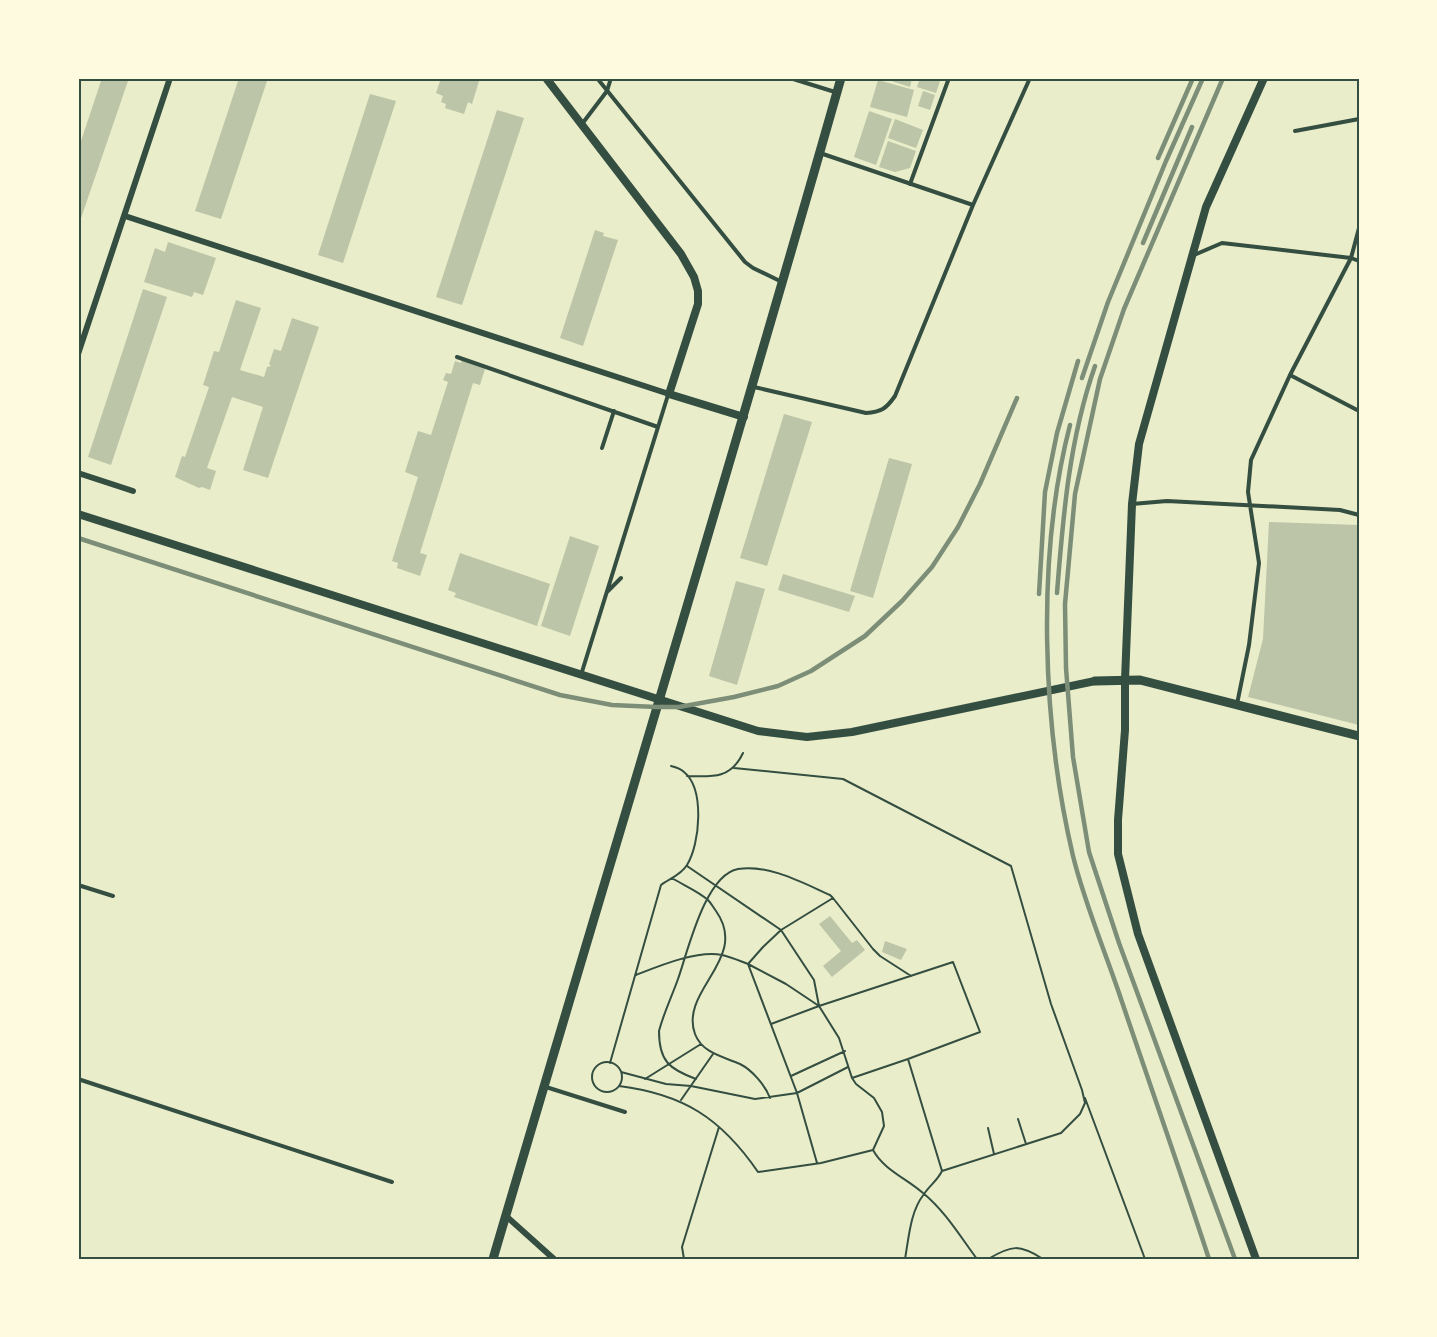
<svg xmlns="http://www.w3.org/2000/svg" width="1437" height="1337" font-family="Overpass,sans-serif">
	<rect width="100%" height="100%" fill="#e9edc9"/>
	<path fill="#bcc5a7" d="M 102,78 L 129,78 L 78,227 L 78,150 Z
		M 239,78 L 268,78 L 221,219 L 195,211 Z
		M 441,78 L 480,78 L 472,104 L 468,102 L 464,114 L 445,108 L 446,104 L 441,102 L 443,96 L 436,93 Z
		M 882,78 L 912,78 L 910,87 Z
		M 920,78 L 941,78 L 936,93 L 917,87 Z
		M 878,80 L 914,90 L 907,117 L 870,107 Z
		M 923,91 L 935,95 L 930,110 L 918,106 Z
		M 370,94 L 396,101 L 343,263 L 318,255 Z
		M 497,110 L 524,118 L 462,305 L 436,297 Z
		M 869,111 L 892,119 L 876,165 L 854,157 Z
		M 895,119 L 923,130 L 916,148 L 888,138 Z
		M 888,141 L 916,151 L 910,168 L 895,172 L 879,167 Z
		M 595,230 L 604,233 L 603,236 L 618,240 L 583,346 L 560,338 Z
		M 168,242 L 216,258 L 203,295 L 194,292 L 192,297 L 144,282 L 155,248 L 165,252 Z
		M 143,289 L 167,297 L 111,465 L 88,457 Z
		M 236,300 L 261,308 L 240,370 L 264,377 L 267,367 L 271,366 L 269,364 L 274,349 L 281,351 L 292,318 L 319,327 L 268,478 L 243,470 L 263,407 L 232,397 L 207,468 L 216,471 L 210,490 L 202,487 L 199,488 L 175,477 L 182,456 L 185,457 L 209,387 L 203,385 L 214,351 L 219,352 Z
		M 462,360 L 485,369 L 480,385 L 473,383 L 420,553 L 427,555 L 420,576 L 397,568 L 398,563 L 392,561 L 418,477 L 405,472 L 418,431 L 431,435 L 448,382 L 443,380 L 446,373 L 451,374 L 455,361 L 461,363 Z
		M 784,414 L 812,422 L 767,566 L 740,558 Z
		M 889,458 L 912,464 L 873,598 L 850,591 Z
		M 1269,522 L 1359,525 L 1359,725 L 1248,697 L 1263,639 Z
		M 570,536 L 599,546 L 570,636 L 541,626 Z
		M 460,553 L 550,584 L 537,626 L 454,597 L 456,593 L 448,590 Z
		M 783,574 L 855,596 L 849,612 L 778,590 Z
		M 736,581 L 765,589 L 737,685 L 709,676 Z
		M 830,916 L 852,943 L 857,940 L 865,950 L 832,977 L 823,966 L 841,951 L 819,924 Z
		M 885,941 L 907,949 L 901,960 L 882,952 Z"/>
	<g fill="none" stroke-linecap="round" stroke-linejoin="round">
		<path stroke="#344e41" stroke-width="2" d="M 734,768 L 843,779 L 1011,866 L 1051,1004 L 1082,1090 L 1085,1103 L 1080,1114 L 1061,1133 L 942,1171
			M 687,776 C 712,777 731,779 743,753
			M 672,878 C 683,885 698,891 708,900 C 711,903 713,907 716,911 C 750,959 679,990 695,1034 C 702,1053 724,1057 740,1064 C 752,1070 765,1085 770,1098
			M 833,898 L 873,949 L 880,956 L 911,976
			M 748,964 L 797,1093 L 817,1163
			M 748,964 L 786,984 L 819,1006 L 771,1024
			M 636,975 C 659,966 697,950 722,955 C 731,957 740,961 748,964 L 763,947 L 781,930 L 687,866
			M 819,1006 L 953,962 L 980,1032 L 908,1059 L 942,1171 C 937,1181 930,1185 924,1194 C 910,1212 909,1237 905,1259
			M592 1077a15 15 0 1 1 30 0a15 15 0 1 1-30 0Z
			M 610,1063 L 661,885 C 669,879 681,875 687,865 C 700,844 705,789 684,772 C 681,769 675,767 671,766
			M 621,1072 L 666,1084 L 691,1086 L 755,1099 L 797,1093 L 848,1067
			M 791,1076 L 845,1051
			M 852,1078 L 908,1059
			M 645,1079 L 701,1044
			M 696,1079 C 669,1069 659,1061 659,1031 C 664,1012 672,996 678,979 C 688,951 705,875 738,869 C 769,864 803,883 830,895 L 833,898 L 781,930 L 814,980 L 819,1006 L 839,1038 L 852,1078 L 856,1084 L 874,1098 L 882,1112 L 884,1126 L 873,1150 C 884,1170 906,1178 923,1193 C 945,1211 960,1236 977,1259
			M 619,1086 C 683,1094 721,1118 758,1172 L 821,1163 L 873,1150
			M 1085,1098 L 1145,1259
			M 681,1100 L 713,1054
			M 1018,1119 L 1026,1144
			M 988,1128 L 994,1154
			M 684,1259 L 682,1247 L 719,1127
			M 988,1259 C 1012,1245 1019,1244 1043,1259"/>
		<path stroke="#344e41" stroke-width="4" d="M 597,78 L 745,262 L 753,268 L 782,282
			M 790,78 L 835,92
			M 582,124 L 607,91 L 611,78
			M 1295,131 L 1359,119
			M 820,153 L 973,205
			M 910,184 L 949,78
			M 1194,255 L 1222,243 L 1351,258 L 1359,261
			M 457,357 L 658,427
			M 1290,375 L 1359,411
			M 754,387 L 866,413 C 881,412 886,409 895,396 L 973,205 L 1030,78
			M 602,448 L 614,411
			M 1132,504 L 1167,501 L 1340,510 L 1359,515
			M 608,591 L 621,578
			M 581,675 L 668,395
			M 1237,704 L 1249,645 L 1259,563 L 1248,492 L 1251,460 L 1290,375 L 1351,258 L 1359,228
			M 78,885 L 113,896
			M 78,1079 L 392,1182
			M 546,1087 L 625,1112"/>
		<path stroke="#344e41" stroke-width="6" d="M 125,216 L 669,394
			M 78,354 L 170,78
			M 78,473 L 133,491
			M 506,1216 L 554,1259"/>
		<path stroke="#344e41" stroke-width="8" d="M 546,78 L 681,254 L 694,277 L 698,291 L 698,304 L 669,394 L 744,417
			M 78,514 L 758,731 L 807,737 L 852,732 L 1095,681
			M 1256,1259 L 1138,934 L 1118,854 L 1118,820 L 1125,730 L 1125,680 L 1132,504 L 1139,444 L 1206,207 L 1264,78"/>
		<path stroke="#344e41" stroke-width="9" d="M 1095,681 L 1140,680 L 1359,736
			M 493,1259 C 609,865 729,473 841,78"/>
		<path stroke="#7c8e77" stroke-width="4.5" d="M 1223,78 L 1124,309 L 1100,379 L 1075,494 L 1065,604 L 1066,668 L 1073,757 L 1089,852 L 1119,943 L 1235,1259
			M 1158,158 L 1193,78
			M 1143,243 L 1192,127
			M 1082,378 L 1108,302 L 1166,161 L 1203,78
			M 1070,425 C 1036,556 1042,724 1073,856 C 1084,901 1104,949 1119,993 C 1149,1082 1180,1170 1209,1259
			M 78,538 L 560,695 L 612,705 L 656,707 L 679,707 L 734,697 L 778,686 L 811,671 L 865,636 L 902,601 L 932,567 L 958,527 L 980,484 L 1017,398
			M 1057,593 C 1063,517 1069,440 1095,366
			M 1039,594 L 1045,492 L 1057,433 L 1078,361"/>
	</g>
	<rect width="1437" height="1337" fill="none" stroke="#fefae0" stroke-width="159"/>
	<rect x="80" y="80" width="1278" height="1178" fill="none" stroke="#344e41" stroke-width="2"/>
</svg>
